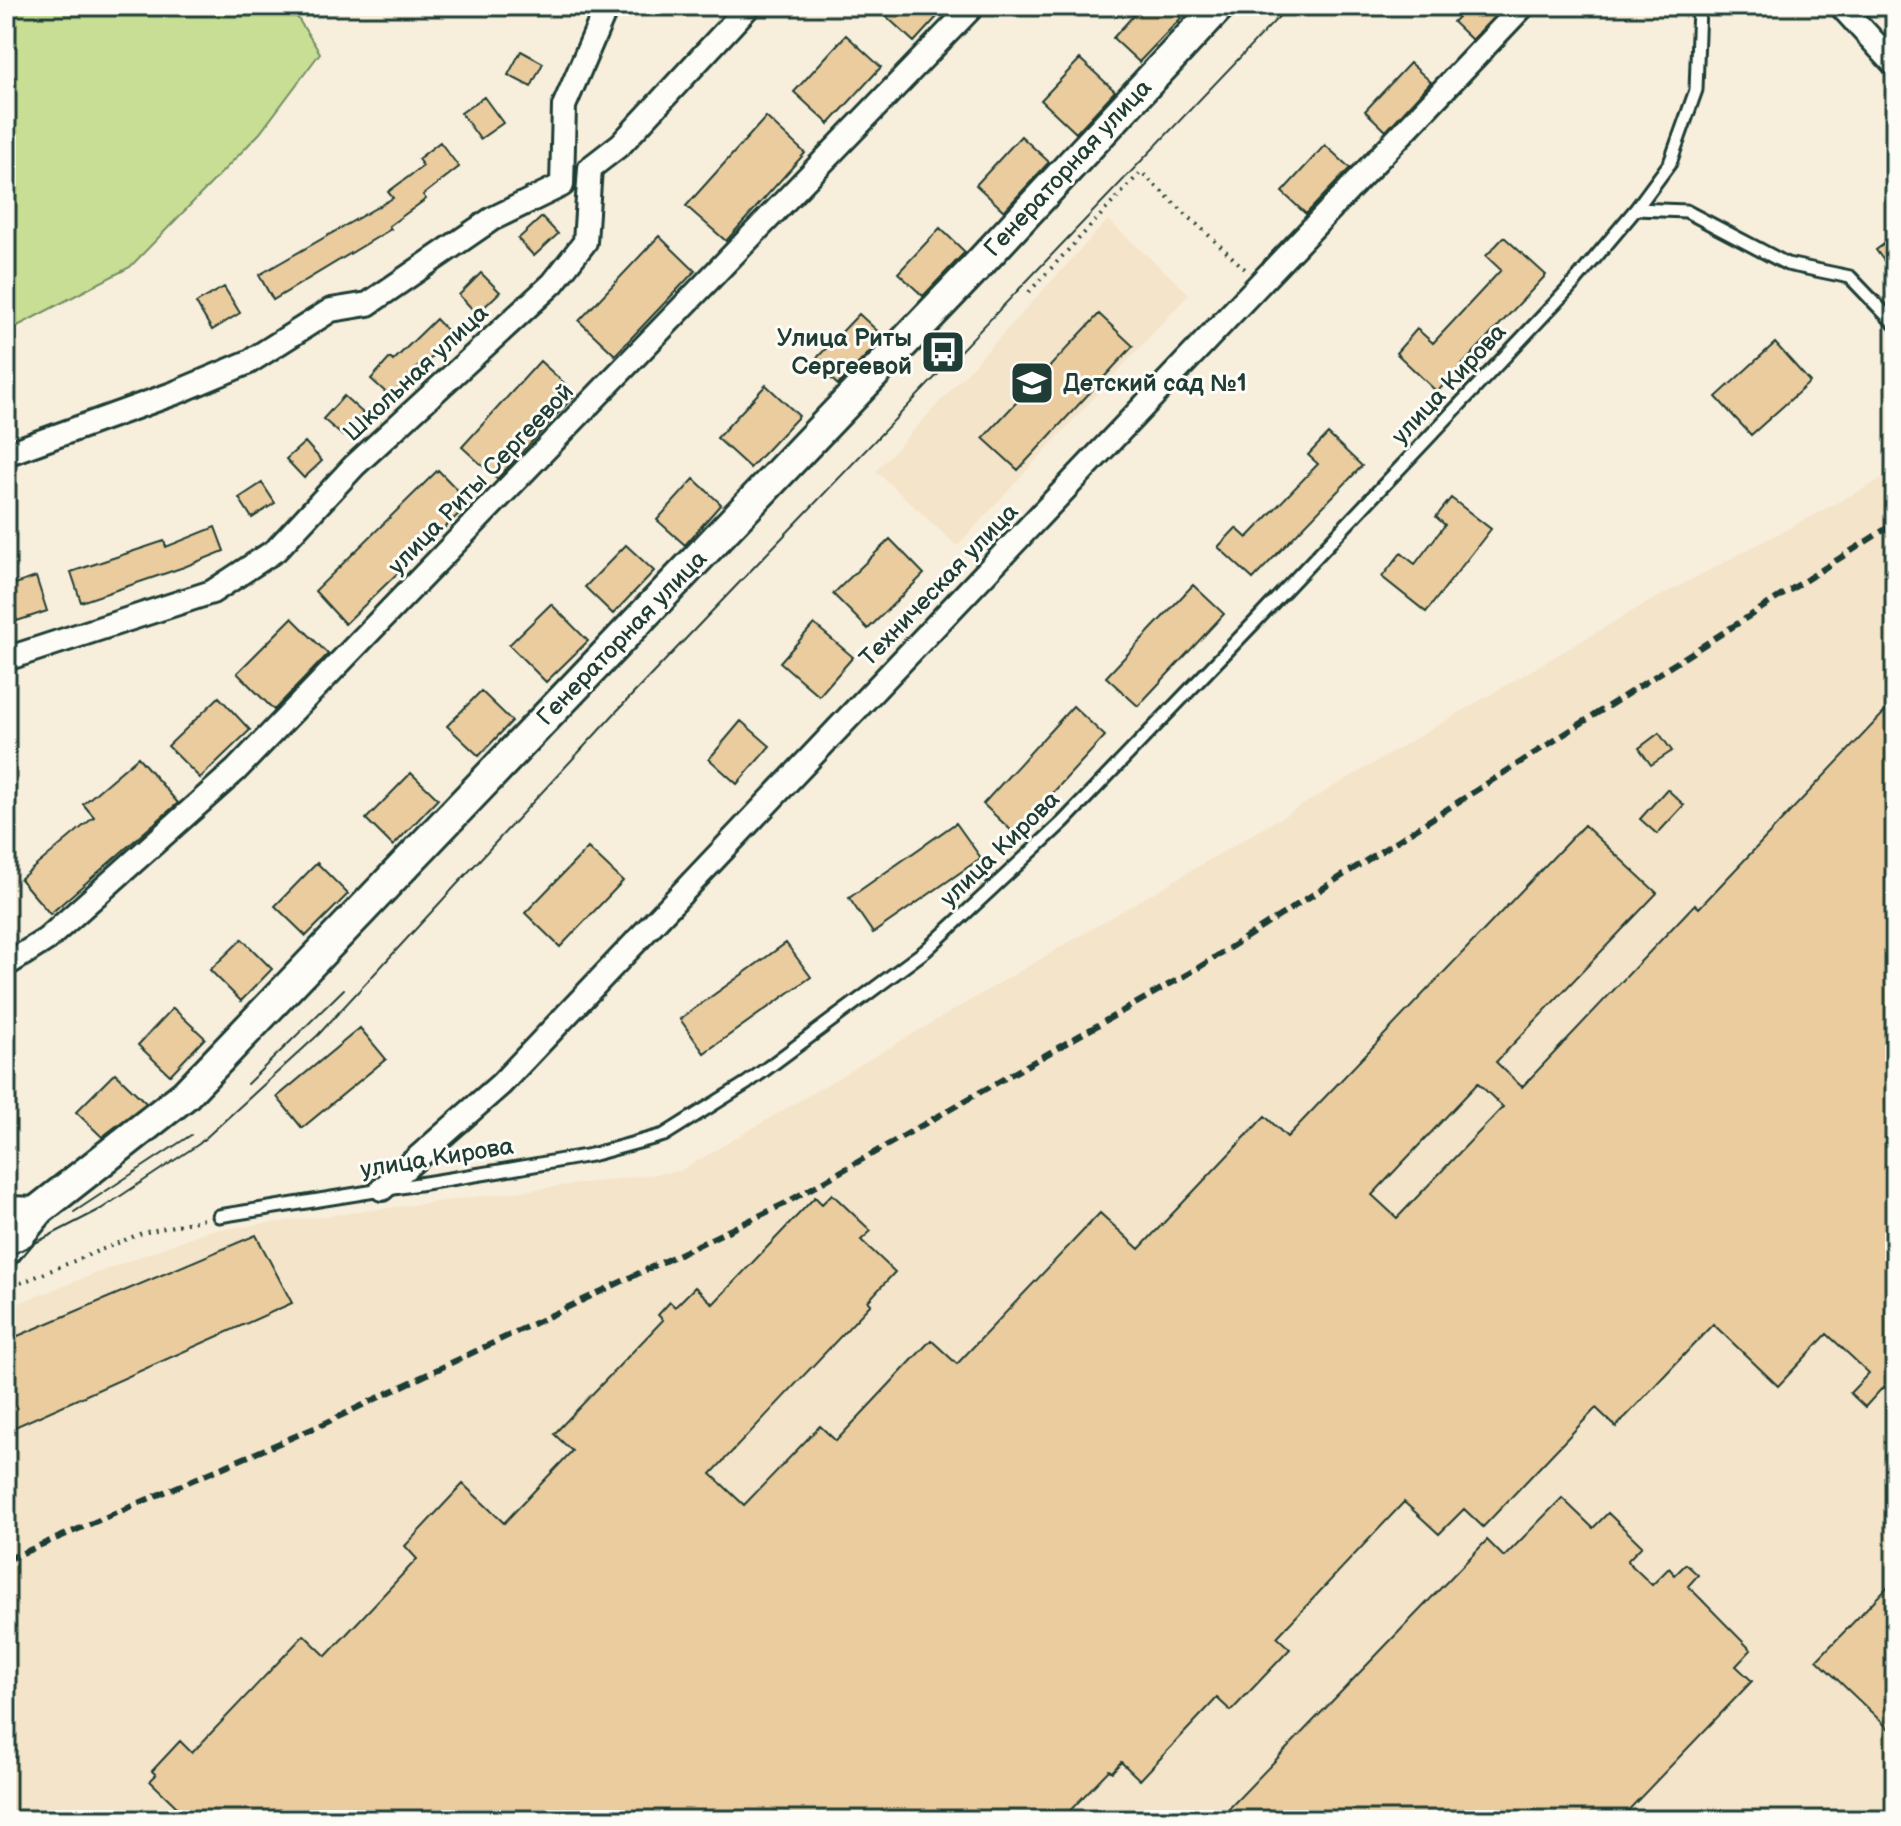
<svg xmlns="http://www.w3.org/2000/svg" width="1901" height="1826" font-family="'Balsamiq Sans',sans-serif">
	<rect width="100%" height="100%" fill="#f8eedc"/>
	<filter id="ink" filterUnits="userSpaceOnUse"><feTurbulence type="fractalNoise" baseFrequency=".0125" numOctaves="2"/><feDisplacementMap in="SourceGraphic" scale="16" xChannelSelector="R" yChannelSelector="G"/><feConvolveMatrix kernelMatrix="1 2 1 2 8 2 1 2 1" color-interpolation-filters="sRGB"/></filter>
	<g filter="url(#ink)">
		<path fill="#f4e4c9" d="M 1108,220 L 1189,294 L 957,546 L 876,471 Z
			M 1895,472 L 1895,1820 L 6,1820 L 6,1308 L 207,1231 L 680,1171 L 1636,609 Z"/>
		<path fill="#c7de94" stroke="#738e64" stroke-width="2" d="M 6,6 L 290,6 L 320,53 L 260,133 L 130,267 L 6,332 Z"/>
		<path fill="#ebcc9e" stroke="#1f3d34" stroke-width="2" fill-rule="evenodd" d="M 875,6 L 947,6 L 914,42 Z
			M 1142,6 L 1168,6 L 1181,18 L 1139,62 L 1113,38 Z
			M 1468,6 L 1504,6 L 1472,40 L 1453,22 Z
			M 846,35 L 881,67 L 829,124 L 794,92 Z
			M 521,51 L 543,63 L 531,87 L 508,75 Z
			M 1080,59 L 1115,91 L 1076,133 L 1041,100 Z
			M 1410,63 L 1431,82 L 1386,131 L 1365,111 Z
			M 484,97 L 503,123 L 480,139 L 461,113 Z
			M 766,117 L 805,153 L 726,241 L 686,206 Z
			M 1021,136 L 1049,162 L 1004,211 L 976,185 Z
			M 440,142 L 459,167 L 423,195 L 426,199 L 389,226 L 391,229 L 273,300 L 259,275 L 393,198 L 388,192 L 423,166 L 418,159 Z
			M 1325,145 L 1350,168 L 1306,214 L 1282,192 Z
			M 542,217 L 558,234 L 534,256 L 518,239 Z
			M 940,228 L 965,252 L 923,296 L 898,273 Z
			M 659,236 L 695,271 L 615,355 L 579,321 Z
			M 1895,236 L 1895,276 L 1876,250 Z
			M 1504,237 L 1546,275 L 1437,392 L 1396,353 L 1417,329 L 1433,343 L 1501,270 L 1486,256 Z
			M 481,273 L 500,292 L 477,314 L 459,295 Z
			M 224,287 L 240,313 L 212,330 L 196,303 Z
			M 859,314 L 884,337 L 838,385 L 813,362 Z
			M 1099,314 L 1133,346 L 1018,470 L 983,438 Z
			M 436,319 L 453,337 L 426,363 L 424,360 L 391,397 L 371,379 L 390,358 L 393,361 Z
			M 1775,343 L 1810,382 L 1751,435 L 1716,397 Z
			M 540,361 L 576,394 L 497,479 L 462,447 Z
			M 766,385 L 799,416 L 750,468 L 717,438 Z
			M 344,396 L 363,413 L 343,436 L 323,419 Z
			M 1328,434 L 1362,466 L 1253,579 L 1218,547 L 1236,528 L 1247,538 L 1318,464 L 1308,455 Z
			M 305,442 L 322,461 L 304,478 L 286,459 Z
			M 438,470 L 470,503 L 345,624 L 315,591 Z
			M 694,479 L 721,504 L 685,545 L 657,520 Z
			M 262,483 L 275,503 L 252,518 L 239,498 Z
			M 1451,498 L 1491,529 L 1426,612 L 1382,577 L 1401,553 L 1415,564 L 1445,525 L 1436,517 Z
			M 215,527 L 224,551 L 184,567 L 81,602 L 71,572 L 164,541 L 166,547 Z
			M 890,539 L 924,574 L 868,629 L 833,594 Z
			M 626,545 L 654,571 L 613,614 L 585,587 Z
			M 36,577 L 47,611 L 17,621 L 6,587 Z
			M 1193,585 L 1224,614 L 1138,706 L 1106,677 Z
			M 551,604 L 588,641 L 546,682 L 509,645 Z
			M 292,618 L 328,654 L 274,710 L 237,673 Z
			M 814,624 L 853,657 L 819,696 L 780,662 Z
			M 481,691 L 512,721 L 479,756 L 447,726 Z
			M 219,697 L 250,730 L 200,778 L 168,746 Z
			M 1895,701 L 1895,1397 L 1884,1386 L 1865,1407 L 1850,1393 L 1869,1373 L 1827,1334 L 1778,1386 L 1713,1324 L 1616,1427 L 1596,1408 L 1483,1527 L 1464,1509 L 1439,1534 L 1404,1502 L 1277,1637 L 1290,1649 L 1231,1711 L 1217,1698 L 1140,1780 L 1121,1762 L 1112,1772 L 1109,1770 L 1061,1820 L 165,1820 L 177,1807 L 150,1781 L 156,1775 L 152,1771 L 180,1741 L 192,1753 L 304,1635 L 326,1656 L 417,1559 L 405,1546 L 463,1484 L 504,1523 L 572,1451 L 554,1434 L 663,1320 L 658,1315 L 670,1302 L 675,1307 L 695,1287 L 713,1304 L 815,1197 L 822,1204 L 832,1194 L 871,1231 L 861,1240 L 895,1272 L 868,1301 L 871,1304 L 711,1474 L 744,1505 L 820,1426 L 836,1441 L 931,1340 L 957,1364 L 1100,1213 L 1139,1249 L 1265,1116 L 1287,1137 L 1584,825 L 1657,893 L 1496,1062 L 1522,1087 L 1695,904 L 1699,908 ZM 1478,1083 L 1503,1107 L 1397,1218 L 1372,1195 Z
			M 1073,706 L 1105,736 L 1015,834 L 983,804 Z
			M 741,721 L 770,746 L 737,784 L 709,759 Z
			M 1659,733 L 1672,751 L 1651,765 L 1639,748 Z
			M 138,757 L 178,803 L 50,914 L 20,879 L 94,817 L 83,804 Z
			M 411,773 L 438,799 L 393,846 L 366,819 Z
			M 1667,789 L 1684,805 L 1657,834 L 1640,819 Z
			M 956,823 L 981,858 L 873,933 L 849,898 Z
			M 588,848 L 623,881 L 560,947 L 525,913 Z
			M 317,863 L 348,894 L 306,936 L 275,906 Z
			M 242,939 L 272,969 L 241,1001 L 210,970 Z
			M 786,943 L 811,977 L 704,1053 L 680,1019 Z
			M 173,1008 L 205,1038 L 170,1075 L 138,1045 Z
			M 360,1028 L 386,1059 L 302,1128 L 277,1097 Z
			M 115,1073 L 146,1103 L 102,1137 L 76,1112 Z
			M 256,1235 L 292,1303 L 6,1431 L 6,1341 Z
			M 1562,1498 L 1593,1528 L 1608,1513 L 1642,1546 L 1627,1561 L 1652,1585 L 1669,1568 L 1675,1575 L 1686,1564 L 1698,1575 L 1688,1586 L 1751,1650 L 1736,1666 L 1752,1681 L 1619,1820 L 1218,1820 L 1487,1540 L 1504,1557 Z
			M 1895,1579 L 1895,1735 L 1817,1660 Z"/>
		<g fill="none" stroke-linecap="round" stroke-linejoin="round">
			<g stroke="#1f3d34" stroke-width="17">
				<path id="service" d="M 1636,209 L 1686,211 L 1787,264 L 1850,277 L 1895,324
					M 219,1216 L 500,1171 L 591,1155 L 664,1135 L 747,1083 L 925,951 L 1063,822 L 1253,624 L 1574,283 L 1636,209 L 1670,163 L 1696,90 L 1699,6"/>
			</g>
			<g stroke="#1f3d34" stroke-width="28">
				<path id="minor" d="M 1841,6 L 1895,65
					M 6,454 L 175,393 L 249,362 L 331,310 L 368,304 L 492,219 L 562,185 L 564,106 L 607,6
					M 6,659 L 212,592 L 276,550 L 354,466 L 553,283 L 585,242 L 590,168 L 621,144 L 749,6
					M 6,965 L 47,939 L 236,770 L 973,6
					M 382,1189 L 501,1084 L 1523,6
					M 6,1208 L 40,1209"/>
			</g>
			<g stroke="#1f3d34" stroke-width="36">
				<path id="secondary" d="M 6,1250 L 40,1209 L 185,1095 L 978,265 L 1219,6"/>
			</g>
			<path stroke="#1f3d34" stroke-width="4" stroke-dasharray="2 6" stroke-linecap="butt" d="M 1029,292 L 1141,172 L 1247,271
				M 6,1289 L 142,1233 L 205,1219"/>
			<use href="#service" stroke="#fdfcf7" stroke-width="11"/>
			<use href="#minor" stroke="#fdfcf7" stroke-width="22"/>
			<use href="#secondary" stroke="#fdfcf7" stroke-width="30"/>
			<path stroke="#1f3d34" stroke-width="2" d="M 247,1084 L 344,989
				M 74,1212 L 191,1135
				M 6,1258 L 101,1209 L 199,1144 L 318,1035 L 615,713 L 1289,6"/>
			<path stroke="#1f3d34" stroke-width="6" stroke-dasharray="12 6" stroke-linecap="butt" d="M 6,1560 L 319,1426 L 784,1204 L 1198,968 L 1895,523"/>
		</g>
	</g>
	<defs>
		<g id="bus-square" transform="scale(2.3)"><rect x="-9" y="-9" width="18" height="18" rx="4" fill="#1f3d34" stroke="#fdfcf7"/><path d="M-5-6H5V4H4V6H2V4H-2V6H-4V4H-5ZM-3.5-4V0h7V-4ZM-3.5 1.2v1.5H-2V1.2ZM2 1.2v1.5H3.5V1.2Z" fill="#fff"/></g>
		<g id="school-square" transform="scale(2.3)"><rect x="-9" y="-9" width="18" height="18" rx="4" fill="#1f3d34" stroke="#fdfcf7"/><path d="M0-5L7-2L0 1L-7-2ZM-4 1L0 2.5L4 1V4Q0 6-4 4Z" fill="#fff"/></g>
	</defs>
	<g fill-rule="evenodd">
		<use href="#bus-square" x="943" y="352"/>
		<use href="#school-square" x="1032" y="383"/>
	</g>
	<g text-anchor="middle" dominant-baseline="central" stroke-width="6" stroke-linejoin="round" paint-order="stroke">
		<g font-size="24" fill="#1f3d34" stroke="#fdfcf7">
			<text transform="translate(1068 168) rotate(-47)">Генераторная улица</text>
			<text transform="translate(416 373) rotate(-43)">Школьная улица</text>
			<text transform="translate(1449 384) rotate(-47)">улица Кирова</text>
			<text transform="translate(481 479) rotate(-46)">улица Риты Сергеевой</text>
			<text transform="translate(939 585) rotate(-46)">Техническая улица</text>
			<text transform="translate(622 638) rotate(-46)">Генераторная улица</text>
			<text transform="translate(1000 849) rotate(-44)">улица Кирова</text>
			<text transform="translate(437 1158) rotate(-9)">улица Кирова</text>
		</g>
		<g font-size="24" font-weight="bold" fill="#1f3d34" stroke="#fdfcf7" text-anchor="end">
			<text x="912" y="338">Улица Риты<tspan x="912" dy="28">Сергеевой</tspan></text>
			<text x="1063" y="383" text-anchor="start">Детский сад №1</text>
		</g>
	</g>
	<rect width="1901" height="1826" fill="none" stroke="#fdfcf7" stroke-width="32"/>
	<rect x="16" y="16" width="1869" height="1794" fill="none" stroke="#1f3d34" stroke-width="3" filter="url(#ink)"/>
</svg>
